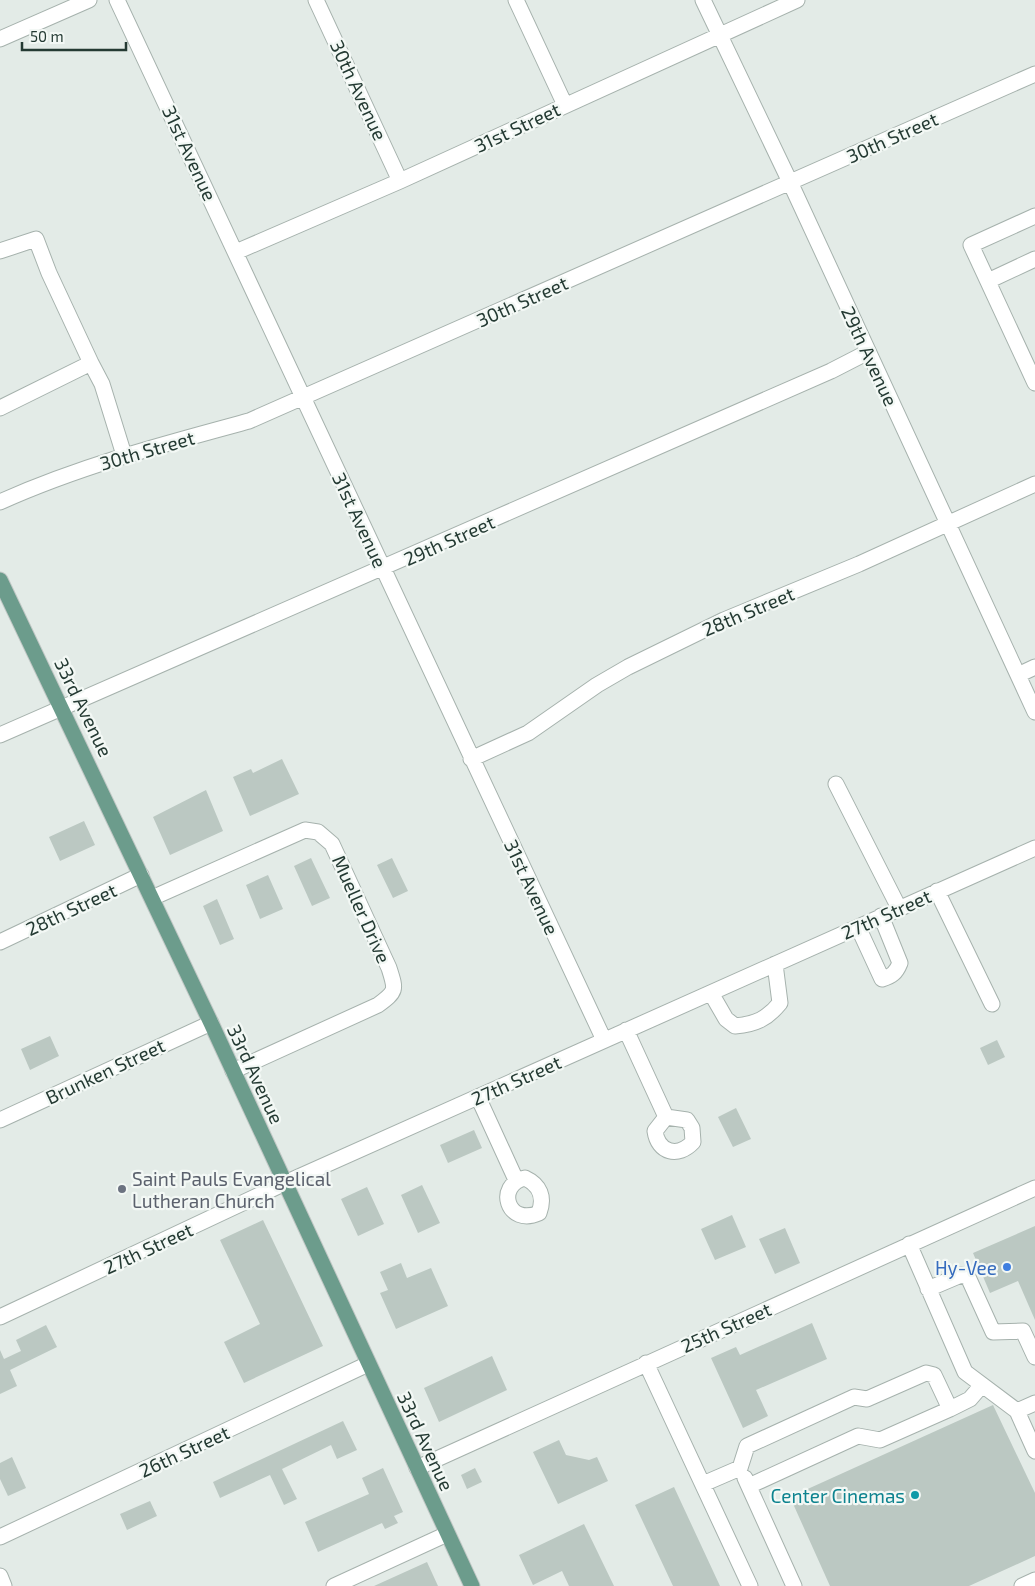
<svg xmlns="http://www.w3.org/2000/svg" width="1035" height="1586" font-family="'Exo 2',sans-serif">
	<rect width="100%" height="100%" fill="#e3ebe7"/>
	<path fill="#bbc8c2" d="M 282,759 L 299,794 L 250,816 L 233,777 L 251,769 L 253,773 Z
		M 206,790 L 223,831 L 170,855 L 153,817 Z
		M 84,821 L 95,845 L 60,861 L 49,837 Z
		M 311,858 L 330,898 L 312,906 L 294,866 Z
		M 392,858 L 408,891 L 393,898 L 377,865 Z
		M 268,875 L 283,909 L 260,919 L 246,885 Z
		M 217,899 L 234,939 L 220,945 L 203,906 Z
		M 50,1036 L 59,1056 L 30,1070 L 21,1049 Z
		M 997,1040 L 1005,1057 L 988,1065 L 980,1048 Z
		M 736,1108 L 751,1139 L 733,1147 L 718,1117 Z
		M 474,1130 L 482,1148 L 448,1163 L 440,1145 Z
		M 422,1185 L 440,1223 L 418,1233 L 401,1195 Z
		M 367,1187 L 384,1224 L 358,1236 L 341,1199 Z
		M 732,1215 L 746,1247 L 715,1260 L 701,1229 Z
		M 263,1220 L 323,1346 L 244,1383 L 224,1342 L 260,1324 L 220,1240 Z
		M 1035,1226 L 1035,1320 L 1018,1281 L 990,1293 L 973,1253 Z
		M 785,1228 L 800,1263 L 775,1274 L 759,1239 Z
		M 401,1263 L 407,1278 L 431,1268 L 448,1306 L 396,1329 L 380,1293 L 388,1290 L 380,1272 Z
		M 812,1323 L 827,1359 L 756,1390 L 768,1416 L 743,1428 L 711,1358 L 736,1347 L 740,1355 Z
		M 46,1325 L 57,1347 L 10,1370 L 17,1386 L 0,1394 L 0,1350 L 4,1359 L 21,1351 L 16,1340 Z
		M 492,1356 L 507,1390 L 439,1422 L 424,1388 Z
		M 993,1405 L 1035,1493 L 1035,1556 L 969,1586 L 830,1586 L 790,1497 Z
		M 343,1421 L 357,1450 L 337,1459 L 331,1445 L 282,1469 L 297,1499 L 284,1505 L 270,1475 L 220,1498 L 213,1482 Z
		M 559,1440 L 566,1455 L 589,1460 L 597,1457 L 608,1481 L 558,1504 L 533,1452 Z
		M 12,1457 L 26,1488 L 8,1496 L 0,1479 L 0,1463 Z
		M 383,1468 L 403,1512 L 394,1516 L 398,1523 L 385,1529 L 382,1523 L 318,1552 L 305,1522 L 369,1494 L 362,1478 Z
		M 475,1468 L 482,1482 L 467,1489 L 461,1475 Z
		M 674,1487 L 720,1586 L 673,1586 L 635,1505 Z
		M 150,1501 L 157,1516 L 127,1530 L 120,1514 Z
		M 584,1524 L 614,1586 L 569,1586 L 562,1571 L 533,1585 L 519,1555 Z
		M 427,1562 L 438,1586 L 374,1586 Z"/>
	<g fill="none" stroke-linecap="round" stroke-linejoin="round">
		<g stroke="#a6b2ad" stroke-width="17">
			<path id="minor" d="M 117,0 L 604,1040
				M 316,0 L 400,181
				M 516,0 L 565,105
				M 703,0 L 790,182 L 1035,712
				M 0,39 L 89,0
				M 1035,216 L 971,245 L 1035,383
				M 0,251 L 36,239 L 49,273 L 91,363
				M 236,252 L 400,181 L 797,0
				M 988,281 L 1035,259
				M 0,408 L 91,363 L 102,384 L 124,455
				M 0,502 C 80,466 164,444 249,421 L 1035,74
				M 1018,675 L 1035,667
				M 0,735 L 831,371 L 868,352
				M 471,759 L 528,733 L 597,685 L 628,667 L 724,620 L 859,564 L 1035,484
				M 836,784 L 899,908
				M 937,891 L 992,1004
				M 152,898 L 305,830 L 318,832 L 332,844 L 389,968 C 396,990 397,991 378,1005 L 233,1071
				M 858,927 L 882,979 C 892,976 896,973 900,963 L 881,916
				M 0,942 L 141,875
				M 711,993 L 726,1019 L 735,1026 C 756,1024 767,1019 780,1003 L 775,964
				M 626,1030 L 666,1117
				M 478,1097 L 516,1180
				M 666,1117 L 687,1120 L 692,1128 L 693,1142 C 678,1158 658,1153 655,1131 Z
				M 0,1120 L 211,1023
				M 525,1178 C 540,1185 545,1197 539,1213 C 507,1227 495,1185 525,1178 Z
				M 909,1244 L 965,1372 L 1017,1411 L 1035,1451
				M 928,1289 L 961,1275 L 968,1277 L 993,1332 L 1023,1331 L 1035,1357
				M 0,1317 L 285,1183 L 1035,848
				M 646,1363 L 750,1586
				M 1017,1411 L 1035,1403
				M 417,1468 L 1035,1188
				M 745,1478 L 794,1586
				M 703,1484 L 740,1468 L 747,1446 L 854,1397 L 867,1399 L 926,1373 L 934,1375 L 950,1409 L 970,1399 L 982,1385
				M 749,1486 L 858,1436 L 880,1440 L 950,1409
				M 0,1537 L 368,1364
				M 0,1576 L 4,1586
				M 334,1586 L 447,1534
				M 1022,1586 L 1035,1580"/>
		</g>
		<g stroke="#c2c8c6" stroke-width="17">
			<path id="major" d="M 0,580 L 211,1023 L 472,1586"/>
		</g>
		<use href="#minor" stroke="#fff" stroke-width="15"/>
		<use href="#major" stroke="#6c9c8c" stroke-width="15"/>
	</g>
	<circle fill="#6b7280" stroke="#f3f8f5" stroke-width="2" cx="122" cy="1189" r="5"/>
	<circle fill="#3f7fe0" stroke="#f3f8f5" stroke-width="2" cx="1007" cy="1267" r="5"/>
	<circle fill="#0f9aa8" stroke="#f3f8f5" stroke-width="2" cx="915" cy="1495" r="5"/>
	<g text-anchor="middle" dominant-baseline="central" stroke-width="4.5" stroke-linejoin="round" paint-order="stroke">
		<g font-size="19" fill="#243a33" stroke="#f3f8f5">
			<text transform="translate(359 90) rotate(65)">30th Avenue</text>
			<text transform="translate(517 127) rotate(-25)">31st Street</text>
			<text transform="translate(892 137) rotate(-24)">30th Street</text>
			<text transform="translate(190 153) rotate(65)">31st Avenue</text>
			<text transform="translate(522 301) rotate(-24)">30th Street</text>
			<text transform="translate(870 356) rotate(65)">29th Avenue</text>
			<text transform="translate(147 450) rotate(-16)">30th Street</text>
			<text transform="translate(360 520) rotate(65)">31st Avenue</text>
			<text transform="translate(449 540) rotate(-24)">29th Street</text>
			<text transform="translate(748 611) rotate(-23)">28th Street</text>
			<text transform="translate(84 707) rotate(64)">33rd Avenue</text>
			<text transform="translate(532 887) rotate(65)">31st Avenue</text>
			<text transform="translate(71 909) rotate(-25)">28th Street</text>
			<text transform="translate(362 909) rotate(66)">Mueller Drive</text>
			<text transform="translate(886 914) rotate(-24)">27th Street</text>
			<text transform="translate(105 1071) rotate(-25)">Brunken Street</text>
			<text transform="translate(256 1074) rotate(65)">33rd Avenue</text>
			<text transform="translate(516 1080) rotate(-24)">27th Street</text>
			<text transform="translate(148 1248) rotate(-25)">27th Street</text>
			<text transform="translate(726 1327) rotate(-24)">25th Street</text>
			<text transform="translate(426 1441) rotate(65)">33rd Avenue</text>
			<text transform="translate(184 1451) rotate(-25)">26th Street</text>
		</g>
		<g font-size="19" fill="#5b616d" stroke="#f3f8f5" text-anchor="start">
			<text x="132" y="1178">Saint Pauls Evangelical<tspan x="132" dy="22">Lutheran Church</tspan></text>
		</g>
		<g font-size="19" fill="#366cbe" stroke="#f3f8f5" text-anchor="end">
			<text x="997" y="1267">Hy-Vee</text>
		</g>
		<g font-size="19" fill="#0d838f" stroke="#f3f8f5" text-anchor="end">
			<text x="905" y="1495">Center Cinemas</text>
		</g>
	</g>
	<path d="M22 42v8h104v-8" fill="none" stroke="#243a33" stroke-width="2.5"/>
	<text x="30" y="42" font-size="15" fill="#243a33" stroke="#f3f8f5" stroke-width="4" paint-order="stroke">50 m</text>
</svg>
